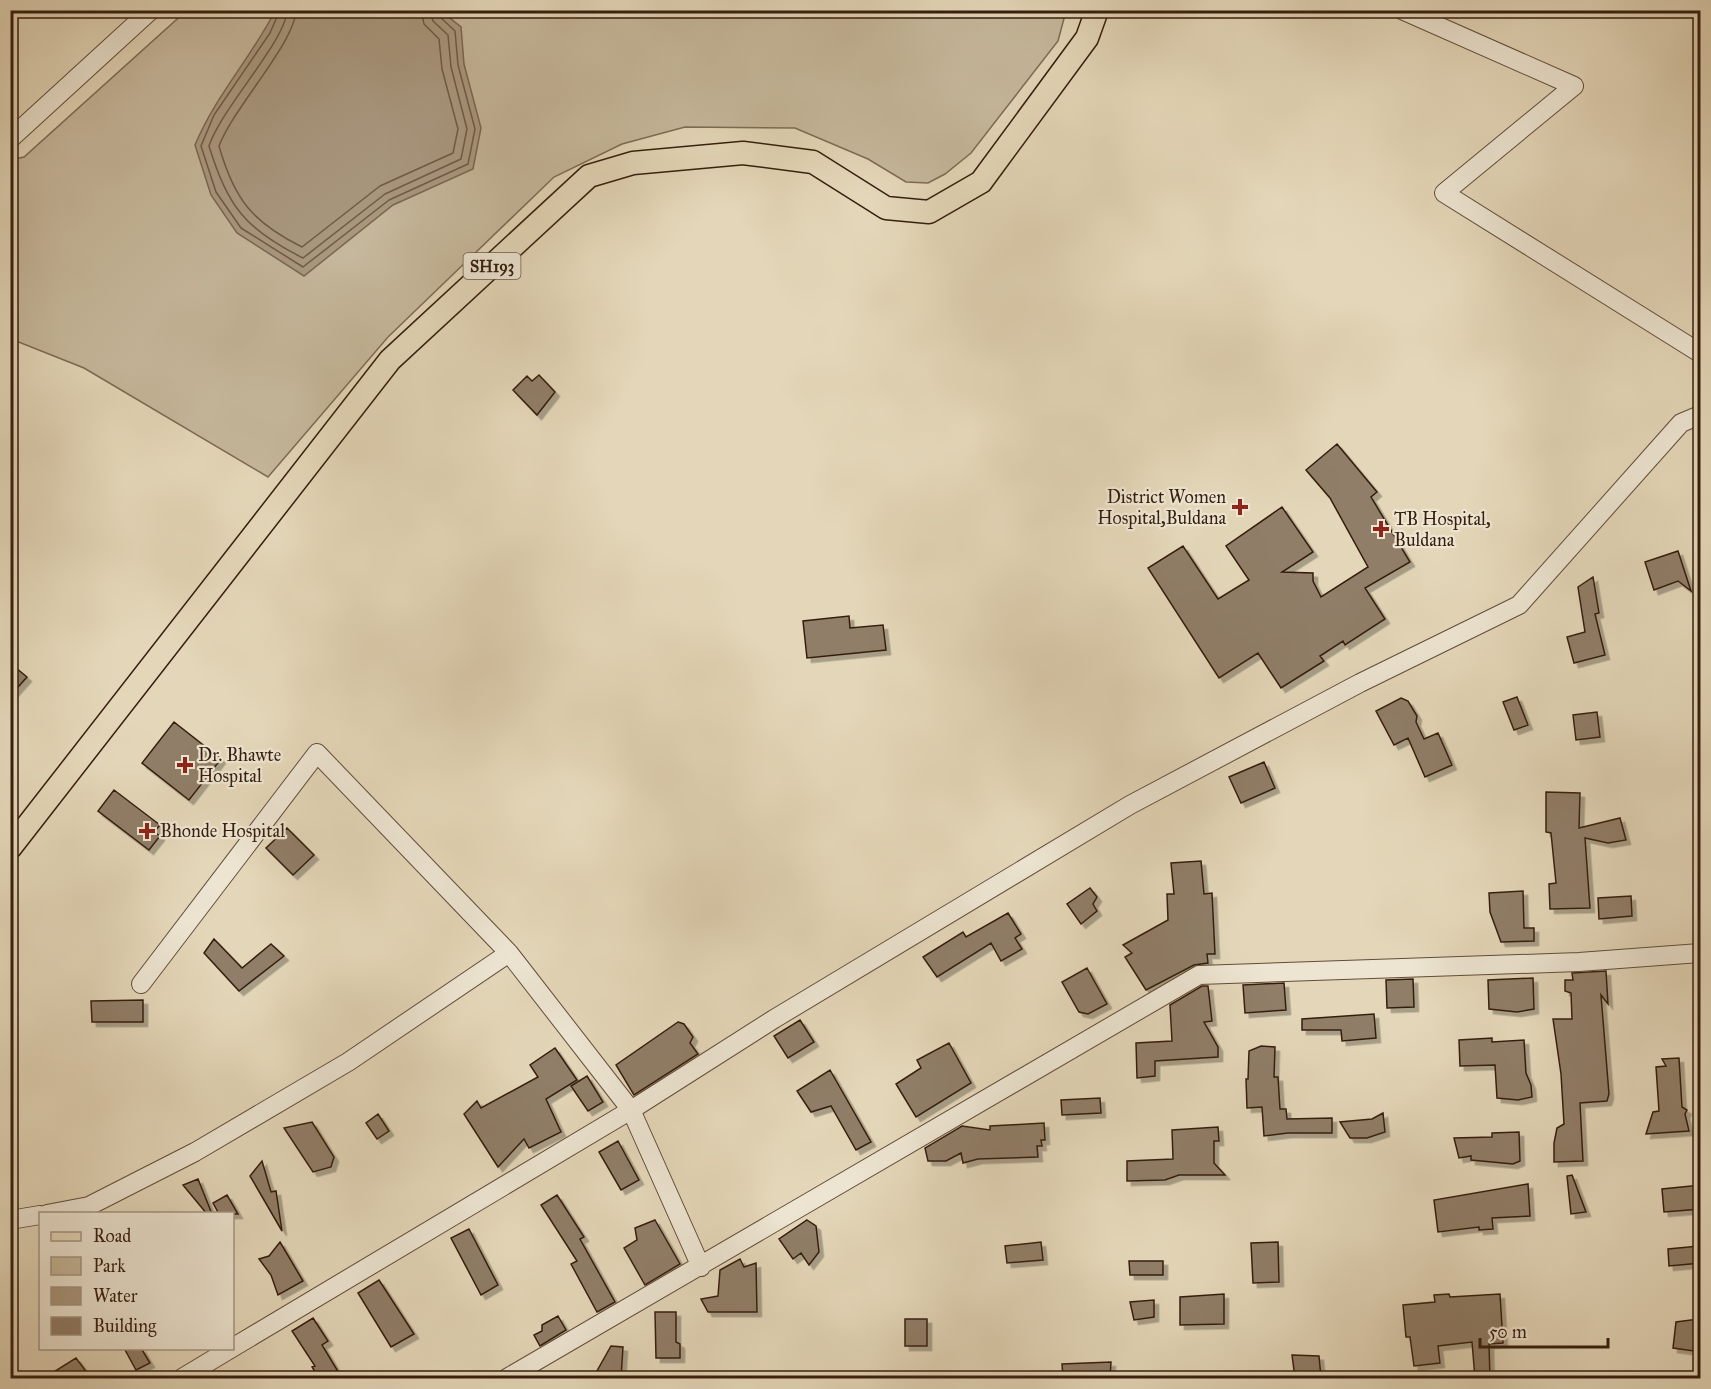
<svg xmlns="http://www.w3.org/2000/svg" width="1711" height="1389" font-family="'IM FELL Great Primer',serif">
	<defs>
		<filter id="shadow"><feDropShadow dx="4.5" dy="4.5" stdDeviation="0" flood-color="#0004"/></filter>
	</defs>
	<rect width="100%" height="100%" fill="#e4d7b9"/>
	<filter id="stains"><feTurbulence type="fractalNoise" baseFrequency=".00333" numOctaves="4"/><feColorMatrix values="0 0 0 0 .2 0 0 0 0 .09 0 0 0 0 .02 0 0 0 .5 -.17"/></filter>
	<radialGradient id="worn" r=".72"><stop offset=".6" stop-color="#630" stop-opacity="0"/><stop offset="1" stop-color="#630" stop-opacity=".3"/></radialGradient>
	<path fill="#c6b89c" stroke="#7e6b55" stroke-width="1.5" d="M 186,11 L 1066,11 L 1058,41 L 971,153 L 945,174 L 928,183 L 906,182 L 868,159 L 795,128 L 685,127 L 622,144 L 554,177 L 388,337 L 268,477 L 84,368 L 11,339 L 10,160 L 24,157 Z"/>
	<path fill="#a9987f" stroke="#7b6752" stroke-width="1.5" d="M 275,11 L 441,11 L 461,27 L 464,64 L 481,128 L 473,169 L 393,205 L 304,276 L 237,233 L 211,195 L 195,145 C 216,95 251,58 275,11 Z"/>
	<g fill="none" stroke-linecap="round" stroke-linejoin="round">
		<path stroke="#705b46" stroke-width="1.5" d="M 280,10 L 270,33 L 214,115 L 201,146 L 216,192 L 241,228 L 303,267 L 389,200 L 468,164 L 475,129 L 458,65 L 455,31 L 440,17 L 438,10
			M 287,10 C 286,41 222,107 209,146 C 228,207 245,229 303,258 L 385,194 L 461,159 L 467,129 L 451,67 L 448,35 L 433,21 L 430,10
			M 296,10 C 295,43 233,108 219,146 C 234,199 252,222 302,247 L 380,186 L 453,153 L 458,129 L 442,69 L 439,39 L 424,24 L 421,10"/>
	</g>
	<path fill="#907e67" stroke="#361e0e" stroke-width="1.5" filter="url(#shadow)" d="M 539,375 L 555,392 L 537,415 L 513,390 L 527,376 L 532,381 Z
		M 1337,444 L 1377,492 L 1371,497 L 1410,562 L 1365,588 L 1385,619 L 1345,645 L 1343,641 L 1320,656 L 1324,661 L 1281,688 L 1258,653 L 1219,678 L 1148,568 L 1183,546 L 1218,599 L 1249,580 L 1226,546 L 1282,507 L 1313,552 L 1282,572 L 1313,573 L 1313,581 L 1321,597 L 1368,567 L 1330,498 L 1306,470 Z
		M 1678,551 L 1691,591 L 1678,581 L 1654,590 L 1645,562 Z
		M 1593,577 L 1599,613 L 1595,614 L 1605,655 L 1574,663 L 1567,637 L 1585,632 L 1578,587 Z
		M 849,616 L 850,628 L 883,625 L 886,650 L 807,658 L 803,621 Z
		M 10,663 L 27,677 L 10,696 Z
		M 1517,697 L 1528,725 L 1514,730 L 1503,702 Z
		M 1401,698 L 1408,701 L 1417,716 L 1416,722 L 1424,739 L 1438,733 L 1452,765 L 1425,777 L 1408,738 L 1394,745 L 1376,711 Z
		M 1597,712 L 1600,737 L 1576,740 L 1573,715 Z
		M 174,722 L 221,759 L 189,800 L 142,763 Z
		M 1264,762 L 1275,788 L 1241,803 L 1229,777 Z
		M 114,790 L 160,825 L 154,832 L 160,836 L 149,850 L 98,811 Z
		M 1546,792 L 1580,793 L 1579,828 L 1620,818 L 1626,840 L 1608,843 L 1585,838 L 1590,908 L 1550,909 L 1549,884 L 1556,883 L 1551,833 L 1546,832 Z
		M 287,828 L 314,855 L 293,875 L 266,848 Z
		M 1201,861 L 1204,894 L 1212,893 L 1215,954 L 1207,954 L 1208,963 L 1194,965 L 1146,990 L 1125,957 L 1132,953 L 1123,945 L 1168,920 L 1167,894 L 1174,894 L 1171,863 Z
		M 1090,888 L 1097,897 L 1093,904 L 1097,911 L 1081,924 L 1067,904 Z
		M 1523,891 L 1524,928 L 1534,928 L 1534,941 L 1501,942 L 1490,912 L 1489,893 Z
		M 1631,896 L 1632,916 L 1599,919 L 1598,898 Z
		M 1008,913 L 1021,934 L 1015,938 L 1022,949 L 1001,961 L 991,943 L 937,977 L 923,957 L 963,932 L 966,937 Z
		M 214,939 L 242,968 L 271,944 L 284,956 L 239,991 L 204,953 Z
		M 1087,968 L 1107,1004 L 1088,1014 L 1079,1012 L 1062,982 Z
		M 1606,971 L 1608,1004 L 1601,995 L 1609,1094 L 1607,1101 L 1580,1103 L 1583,1161 L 1554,1162 L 1554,1143 L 1557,1128 L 1564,1124 L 1561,1074 L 1553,1019 L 1572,1019 L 1571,993 L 1565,991 L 1565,980 L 1573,980 L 1572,973 Z
		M 1533,978 L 1534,1009 L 1517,1012 L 1489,1009 L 1488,980 Z
		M 1413,979 L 1414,1007 L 1387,1008 L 1386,980 Z
		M 1284,983 L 1286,1010 L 1245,1013 L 1243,985 Z
		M 1202,986 L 1208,986 L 1212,1021 L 1204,1022 L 1218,1047 L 1218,1057 L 1155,1061 L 1155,1076 L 1137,1078 L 1136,1043 L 1172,1041 L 1170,1005 Z
		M 143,1000 L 143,1022 L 92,1022 L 91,1001 Z
		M 1374,1014 L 1376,1038 L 1342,1041 L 1341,1030 L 1302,1030 L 1302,1019 Z
		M 800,1020 L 814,1042 L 788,1058 L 774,1036 Z
		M 678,1022 L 684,1024 L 693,1037 L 690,1043 L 698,1054 L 634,1095 L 616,1065 Z
		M 1492,1038 L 1492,1042 L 1524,1040 L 1526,1073 L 1531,1085 L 1532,1097 L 1518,1100 L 1497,1098 L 1495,1065 L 1460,1066 L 1459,1040 Z
		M 949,1043 L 971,1083 L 916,1117 L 896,1084 L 921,1068 L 917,1060 Z
		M 1261,1046 L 1275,1047 L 1274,1077 L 1278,1077 L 1280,1109 L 1286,1109 L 1287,1119 L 1332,1118 L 1332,1133 L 1288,1133 L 1264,1136 L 1262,1107 L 1247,1108 L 1246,1079 L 1248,1079 L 1249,1051 Z
		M 555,1048 L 577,1080 L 546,1099 L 561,1132 L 529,1148 L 524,1139 L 498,1167 L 464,1114 L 477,1101 L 481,1108 L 538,1077 L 530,1065 Z
		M 1679,1058 L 1682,1107 L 1687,1110 L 1685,1114 L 1689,1131 L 1646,1134 L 1653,1112 L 1659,1111 L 1656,1067 L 1666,1066 L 1662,1059 Z
		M 830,1070 L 871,1142 L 856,1150 L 831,1106 L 811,1112 L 797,1091 Z
		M 587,1076 L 603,1102 L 588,1111 L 571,1086 Z
		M 1100,1098 L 1101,1113 L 1062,1115 L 1061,1100 Z
		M 1383,1113 L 1385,1132 L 1367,1138 L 1350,1138 L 1340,1122 L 1372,1119 Z
		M 378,1114 L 389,1131 L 377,1139 L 366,1123 Z
		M 312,1122 L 334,1157 L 331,1167 L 313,1172 L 284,1128 Z
		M 1044,1123 L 1045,1140 L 1041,1140 L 1042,1146 L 1037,1146 L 1038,1157 L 978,1159 L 963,1163 L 961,1153 L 946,1161 L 928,1161 L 925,1148 L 962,1126 L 990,1130 L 990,1126 Z
		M 1218,1127 L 1219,1141 L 1214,1141 L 1214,1163 L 1225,1175 L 1179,1175 L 1165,1180 L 1127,1181 L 1127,1161 L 1173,1159 L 1172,1130 Z
		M 1519,1132 L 1520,1161 L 1513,1164 L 1471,1160 L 1471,1156 L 1459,1158 L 1454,1138 L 1492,1137 L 1492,1133 Z
		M 618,1141 L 639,1180 L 621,1190 L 599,1152 Z
		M 262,1161 L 271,1192 L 276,1191 L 282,1231 L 250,1176 Z
		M 1572,1175 L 1586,1212 L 1571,1214 L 1567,1176 Z
		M 198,1179 L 212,1214 L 207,1214 L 183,1185 Z
		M 1528,1184 L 1530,1216 L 1492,1218 L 1493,1229 L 1479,1230 L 1479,1227 L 1438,1232 L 1434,1200 Z
		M 1701,1185 L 1701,1209 L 1664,1212 L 1662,1189 Z
		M 227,1195 L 238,1214 L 219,1214 L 213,1203 Z
		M 557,1195 L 584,1237 L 580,1239 L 615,1302 L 597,1312 L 571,1264 L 577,1261 L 541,1205 Z
		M 655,1220 L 680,1264 L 645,1285 L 624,1248 L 637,1240 L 635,1228 Z
		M 807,1220 L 816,1226 L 819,1252 L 809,1265 L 801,1253 L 793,1259 L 779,1239 Z
		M 469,1229 L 498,1285 L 481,1295 L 451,1238 Z
		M 280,1242 L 303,1281 L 278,1295 L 271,1275 L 259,1259 L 269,1256 Z
		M 1041,1242 L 1043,1260 L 1007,1263 L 1005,1246 Z
		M 1278,1242 L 1279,1282 L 1253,1283 L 1251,1243 Z
		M 1699,1246 L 1701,1263 L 1669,1266 L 1668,1249 Z
		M 740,1259 L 744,1267 L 756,1263 L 757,1312 L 708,1312 L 701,1299 L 718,1296 L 720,1270 Z
		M 1129,1261 L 1163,1261 L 1163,1275 L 1130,1275 Z
		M 379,1280 L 414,1334 L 391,1347 L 358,1293 Z
		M 1224,1294 L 1224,1324 L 1180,1325 L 1180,1297 Z
		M 1449,1294 L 1450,1297 L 1500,1294 L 1503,1343 L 1489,1344 L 1490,1378 L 1475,1378 L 1472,1342 L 1438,1346 L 1440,1363 L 1414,1366 L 1410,1337 L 1406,1337 L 1403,1305 L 1435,1302 L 1434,1295 Z
		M 1154,1300 L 1154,1317 L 1134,1320 L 1130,1302 Z
		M 655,1312 L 676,1312 L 676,1342 L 680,1344 L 680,1358 L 656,1358 Z
		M 558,1316 L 566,1330 L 540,1346 L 534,1335 L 542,1331 L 542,1325 Z
		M 313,1318 L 328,1341 L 322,1345 L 342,1378 L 319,1378 L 312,1367 L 315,1366 L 292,1331 Z
		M 905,1319 L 927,1319 L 927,1346 L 905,1346 Z
		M 1698,1319 L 1694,1351 L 1673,1348 L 1676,1322 Z
		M 611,1346 L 623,1347 L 621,1378 L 593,1378 Z
		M 124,1348 L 141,1348 L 150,1363 L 136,1370 Z
		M 1292,1355 L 1319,1356 L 1321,1378 L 1295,1378 Z
		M 76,1358 L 91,1378 L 44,1378 Z
		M 1111,1362 L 1110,1378 L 1063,1378 L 1062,1364 Z"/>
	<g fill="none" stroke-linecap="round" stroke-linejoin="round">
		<g stroke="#624c39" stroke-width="20">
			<path id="minor" d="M 1402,10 L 1574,86 L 1444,193 L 1700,353
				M 10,139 L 151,10
				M 141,984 L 317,753 L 509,953 L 631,1110 L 701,1267
				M 47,1214 L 89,1206 L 195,1152 L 348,1062 L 509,953
				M 10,1220 L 40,1215
				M 232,1348 L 631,1110 L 774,1019 L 1130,805 L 1360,683 L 1519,605 L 1681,423 L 1700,415
				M 182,1378 L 232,1348
				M 507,1378 L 1199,975 L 1579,962 L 1700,953"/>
		</g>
		<g stroke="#361e0e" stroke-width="25">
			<path id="major" d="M 10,848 L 390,360 L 589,176 L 633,163 L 743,153 L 813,162 L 886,208 L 929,212 L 981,182 L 1087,38 L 1097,10"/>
		</g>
		<use href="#minor" stroke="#ede5d2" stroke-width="18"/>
		<use href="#major" stroke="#e4d7b9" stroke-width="22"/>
	</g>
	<g fill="#8f2418" stroke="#ede5d2" stroke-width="2">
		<path d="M1237 498h6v6h6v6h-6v6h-6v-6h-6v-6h6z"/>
		<path d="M1378 520h6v6h6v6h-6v6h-6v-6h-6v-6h6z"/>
		<path d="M182 756h6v6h6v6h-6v6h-6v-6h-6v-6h6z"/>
		<path d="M144 822h6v6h6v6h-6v6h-6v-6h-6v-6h6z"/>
	</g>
	<g text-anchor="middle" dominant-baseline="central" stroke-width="4.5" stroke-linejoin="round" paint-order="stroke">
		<rect fill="#ede5d2" stroke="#6d5a49" stroke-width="1.5" x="463.5" y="253" width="57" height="26" rx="4.5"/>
		<g font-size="16" font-weight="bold" fill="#361e0e">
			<text x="492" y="266">SH193</text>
		</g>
		<g font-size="18" fill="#361e0e" stroke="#ede5d2" text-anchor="start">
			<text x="1226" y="497" text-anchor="end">District Women<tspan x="1226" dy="21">Hospital,Buldana</tspan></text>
			<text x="1394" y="519">TB Hospital,<tspan x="1394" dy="21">Buldana</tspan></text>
			<text x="198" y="755">Dr. Bhawte<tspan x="198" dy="21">Hospital</tspan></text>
			<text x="160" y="831">Bhonde Hospital</text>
		</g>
	</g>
	<rect width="1711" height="1389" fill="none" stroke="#e4d7b9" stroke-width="36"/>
	<rect x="12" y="12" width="1687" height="1365" fill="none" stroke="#361e0e" stroke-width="3"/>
	<rect x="18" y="18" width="1675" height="1353" fill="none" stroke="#361e0e" stroke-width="1.5"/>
	<rect x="39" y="1212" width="195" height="138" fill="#ede5d2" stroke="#a49584" stroke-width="1.5"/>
	<rect x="51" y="1232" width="30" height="9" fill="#e4d7b9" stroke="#a49584" stroke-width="1.5"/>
	<text x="93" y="1242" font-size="18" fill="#361e0e">Road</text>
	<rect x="51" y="1257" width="30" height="18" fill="#c6b89c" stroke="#a49584" stroke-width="1.5"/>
	<text x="93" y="1272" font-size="18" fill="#361e0e">Park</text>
	<rect x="51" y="1287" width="30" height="18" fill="#a9987f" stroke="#a49584" stroke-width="1.5"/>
	<text x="93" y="1302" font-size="18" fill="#361e0e">Water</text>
	<rect x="51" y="1317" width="30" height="18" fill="#907e67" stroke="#a49584" stroke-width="1.5"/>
	<text x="93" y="1332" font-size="18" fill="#361e0e">Building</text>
	<path d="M1480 1338v9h128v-9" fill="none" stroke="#361e0e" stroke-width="3"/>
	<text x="1489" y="1338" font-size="18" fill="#361e0e" stroke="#ede5d2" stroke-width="4.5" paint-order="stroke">50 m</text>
	<rect width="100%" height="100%" filter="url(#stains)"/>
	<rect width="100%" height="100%" fill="url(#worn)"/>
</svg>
